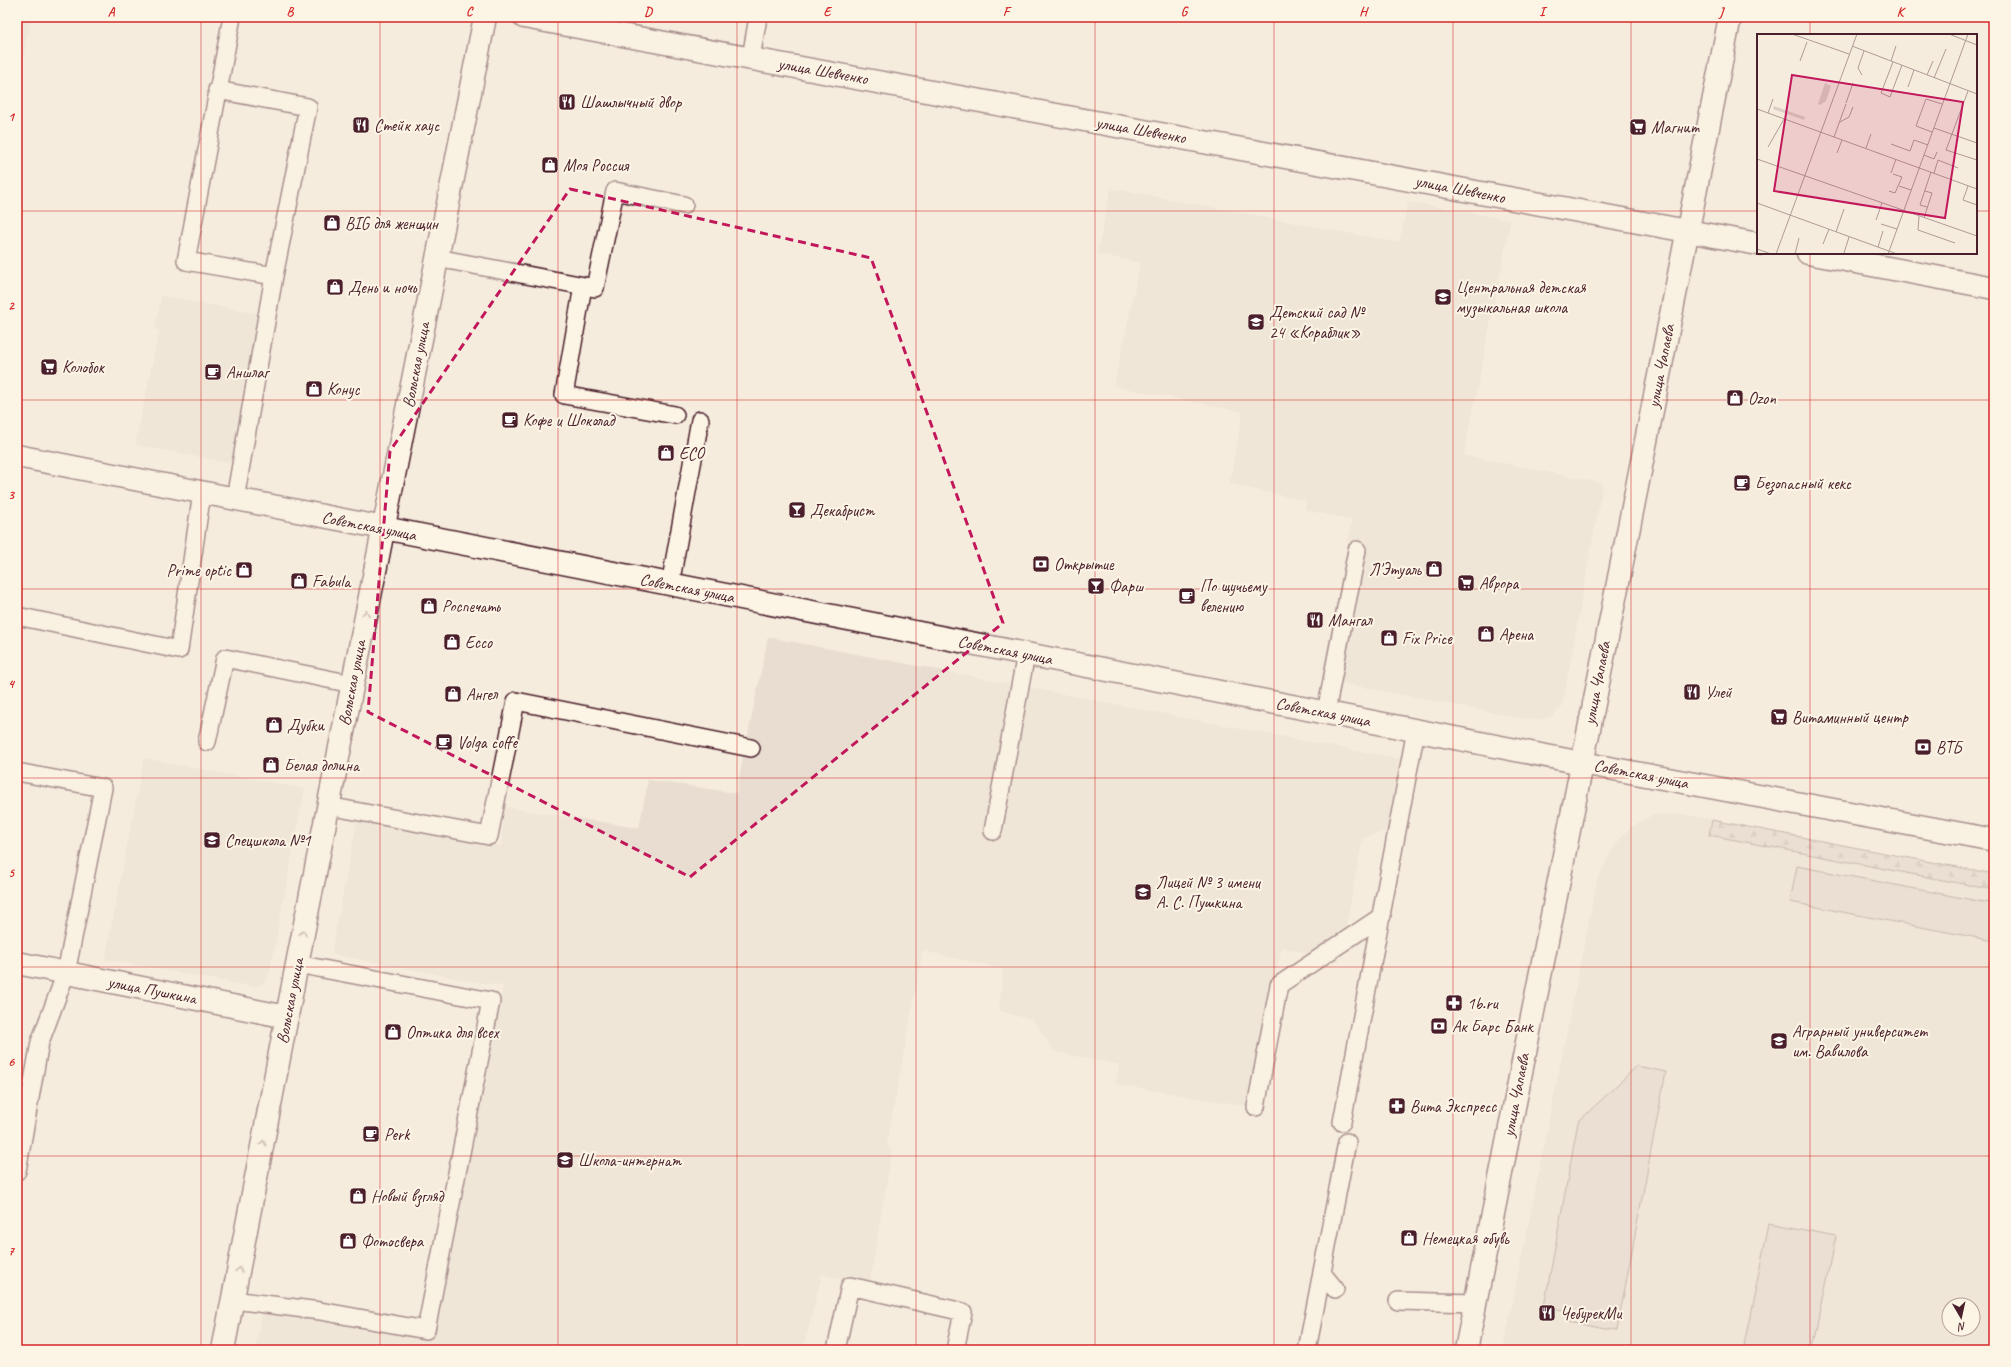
<svg xmlns="http://www.w3.org/2000/svg" width="2011" height="1367" font-family="Caveat,sans-serif">
	<defs>
		<pattern id="forest-firs" width="22" height="20" patternUnits="userSpaceOnUse"><rect width="22" height="20" fill="#dbcec4"/><path d="M5 1l3.5 6h-7zM16 11l3.5 6h-7z" fill="#bdb0a9"/></pattern>
	</defs>
	<rect width="100%" height="100%" fill="#f5ecde"/>
	<filter id="ink" filterUnits="userSpaceOnUse"><feTurbulence type="fractalNoise" baseFrequency=".025" numOctaves="2"/><feDisplacementMap in="SourceGraphic" scale="8" xChannelSelector="R" yChannelSelector="G"/><feConvolveMatrix kernelMatrix="1 2 1 2 8 2 1 2 1" color-interpolation-filters="sRGB"/></filter>
	<g filter="url(#ink)">
		<path fill="#e8ddd0" fill-rule="evenodd" d="M 17,17 L 31,17 L 21,70 L 17,69 Z
			M 1111,188 L 1396,242 L 1400,239 L 1408,202 L 1511,220 L 1464,455 L 1603,483 L 1562,708 L 1549,718 L 1531,720 L 1321,679 L 1352,520 L 1305,510 L 1306,501 L 1229,484 L 1243,412 L 1114,386 L 1140,263 L 1097,254 Z
			M 161,296 L 262,314 L 236,464 L 135,445 L 159,331 L 155,329 Z
			M 768,637 L 1399,759 L 1387,831 L 1363,838 L 1339,962 L 1282,947 L 1246,1106 L 1115,1084 L 1119,1065 L 1055,1052 L 1033,1020 L 999,1011 L 1003,969 L 923,951 L 887,1144 L 892,1152 L 869,1287 L 822,1274 L 803,1350 L 255,1350 L 263,1309 L 433,1338 L 503,986 L 471,981 L 331,954 L 357,821 L 501,846 L 505,807 L 639,828 L 648,780 L 736,793 Z
			M 144,758 L 305,789 L 269,975 L 263,984 L 254,987 L 105,959 Z
			M 1654,814 L 1683,814 L 1994,874 L 1994,1350 L 1503,1350 L 1597,880 L 1612,850 L 1629,828 ZM 1949,1305 L 1973,1305 L 1973,1329 L 1949,1329 Z"/>
		<path fill="#dbcec4" stroke="#927678" d="M 1797,866 L 1994,904 L 1994,941 L 1790,902 Z
			M 1637,1066 L 1666,1072 L 1617,1330 L 1567,1321 L 1568,1311 L 1544,1307 L 1578,1122 Z
			M 1769,1223 L 1836,1236 L 1813,1350 L 1743,1350 Z"/>
		<path fill="url(#forest-firs)" stroke="#927678" d="M 1712,820 L 1994,874 L 1994,890 L 1709,835 Z"/>
		<g fill="none" stroke-linecap="round" stroke-linejoin="round">
			<g stroke="#4a1f2b" stroke-width="20">
				<path id="service" d="M 232,17 L 186,261 L 274,276
					M 751,58 L 758,17
					M 217,90 L 308,107 L 274,276 L 235,499
					M 437,258 L 595,288 L 615,191 L 684,205
					M 583,286 L 564,395 L 675,415
					M 670,585 L 700,420
					M 17,616 L 179,650 L 202,492
					M 1326,712 L 1357,550
					M 207,742 L 225,658 L 352,684
					M 17,772 L 103,788 L 66,973 L 40,1042 L 17,1171
					M 328,806 L 489,836 L 516,701 L 751,748
					M 993,831 L 1026,654
					M 1256,1107 L 1279,985 L 1382,916
					M 1342,1122 L 1416,730
					M 1322,1273 L 1335,1289
					M 233,1300 L 320,1311 L 426,1330 L 491,1001 L 297,964
					M 1398,1301 L 1475,1303
					M 836,1350 L 850,1286 L 963,1312 L 955,1350
					M 1307,1350 L 1347,1142"/>
			</g>
			<g stroke="#4a1f2b" stroke-width="25">
				<path id="minor" d="M 524,17 L 1758,244
					M 1808,253 L 1994,288
					M 17,456 L 1582,763 L 1994,840
					M 17,963 L 287,1017
					M 223,1350 L 297,964 L 485,17"/>
			</g>
			<g stroke="#4a1f2b" stroke-width="25">
				<path id="tertiary" d="M 1466,1350 L 1730,17"/>
			</g>
			<use href="#service" stroke="#fcf5e5" stroke-width="17"/>
			<use href="#minor" stroke="#fcf5e5" stroke-width="22"/>
			<use href="#tertiary" stroke="#fcf5e5" stroke-width="22"/>
		</g>
		<defs><path id="oneway-chevron" d="M-2-3.5L2.5 0L-2 3.5" fill="none" stroke-width="1.6" stroke-linecap="round" stroke-linejoin="round"/></defs>
		<g stroke="#a38a88">
			<use href="#oneway-chevron" transform="translate(366 613) rotate(-79)"/>
			<use href="#oneway-chevron" transform="translate(303 933) rotate(-79)"/>
			<use href="#oneway-chevron" transform="translate(263 1143) rotate(-79)"/>
			<use href="#oneway-chevron" transform="translate(239 1270) rotate(-79)"/>
		</g>
	</g>
	<path d="M0 0H2011V1367H0ZM 570,189 L 871,258 L 1003,623 L 690,877 L 368,712 L 390,451 Z" fill="#f5ecde" fill-opacity=".55" fill-rule="evenodd"/>
	<path fill="none" stroke="#c2185b" stroke-width="3" stroke-dasharray="8 5" stroke-linejoin="round" d="M 570,189 L 871,258 L 1003,623 L 690,877 L 368,712 L 390,451 Z"/>
	<path fill="none" stroke="#d62828" stroke-width="1" stroke-opacity="0.55" d="M 201,17 L 201,1350M 380,17 L 380,1350M 558,17 L 558,1350M 737,17 L 737,1350M 916,17 L 916,1350M 1095,17 L 1095,1350M 1274,17 L 1274,1350M 1453,17 L 1453,1350M 1631,17 L 1631,1350M 1810,17 L 1810,35M 17,211 L 1758,211M 1976,211 L 1994,211M 1810,253 L 1810,1350M 17,400 L 1994,400M 17,589 L 1994,589M 17,778 L 1994,778M 17,967 L 1994,967M 17,1156 L 1994,1156"/>
	<defs>
		<g id="restaurant-square" transform="scale(0.9)"><rect x="-9" y="-9" width="18" height="18" rx="4" fill="#4a1f2b" stroke="#fcf5e5"/><path d="M-5-6h1v4h1v-4h1v4h1v-4h1v5L-1.5 .5V6h-2V.5L-5-1ZM5-6V6H3V1.5H1.5Q1.5-4 5-6Z" fill="#fff"/></g>
		<g id="supermarket-square" transform="scale(0.9)"><rect x="-9" y="-9" width="18" height="18" rx="4" fill="#4a1f2b" stroke="#fcf5e5"/><path d="M-6-5.5h2.5l.6 2H6L4.5 2H-2.5L-4.4-4H-6ZM-1.5 3.2a1.3 1.3 0 1 0 .1 0ZM3 3.2a1.3 1.3 0 1 0 .1 0Z" fill="#fff"/></g>
		<g id="shop-square" transform="scale(0.9)"><rect x="-9" y="-9" width="18" height="18" rx="4" fill="#4a1f2b" stroke="#fcf5e5"/><path d="M-5-2.5h2.3a2.7 3.5 0 0 1 5.4 0H5L5.5 6h-11ZM-1.5-2.5h3a1.5 2.3 0 0 0-3 0Z" fill="#fff"/></g>
		<g id="school-square" transform="scale(0.9)"><rect x="-9" y="-9" width="18" height="18" rx="4" fill="#4a1f2b" stroke="#fcf5e5"/><path d="M0-5L7-2L0 1L-7-2ZM-4 1L0 2.5L4 1V4Q0 6-4 4Z" fill="#fff"/></g>
		<g id="cafe-square" transform="scale(0.9)"><rect x="-9" y="-9" width="18" height="18" rx="4" fill="#4a1f2b" stroke="#fcf5e5"/><path d="M-5.5-4.5H6V0H3Q3 3.5 0 3.5H-2.5Q-5.5 3.5-5.5 0ZM3-3.2v2h1.7v-2ZM-6 4.5H4V6H-6Z" fill="#fff"/></g>
		<g id="bar-square" transform="scale(0.9)"><rect x="-9" y="-9" width="18" height="18" rx="4" fill="#4a1f2b" stroke="#fcf5e5"/><path d="M-6-5H6L.8 .8V4.5H3.5V6h-7V4.5H-.8V.8Z" fill="#fff"/></g>
		<g id="bank-square" transform="scale(0.9)"><rect x="-9" y="-9" width="18" height="18" rx="4" fill="#4a1f2b" stroke="#fcf5e5"/><path d="M-6-4H6V4H-6ZM0-2.3a2.3 2.3 0 1 0 0 4.6a2.3 2.3 0 1 0 0-4.6Z" fill="#fff"/></g>
		<g id="pharmacy-square" transform="scale(0.9)"><rect x="-9" y="-9" width="18" height="18" rx="4" fill="#4a1f2b" stroke="#fcf5e5"/><path d="M-2-6h4v4h4v4h-4v4h-4v-4h-4v-4h4Z" fill="#fff"/></g>
		<g id="university-square" transform="scale(0.9)"><rect x="-9" y="-9" width="18" height="18" rx="4" fill="#4a1f2b" stroke="#fcf5e5"/><path d="M0-5L7-2L0 1L-7-2ZM-4 1L0 2.5L4 1V4Q0 6-4 4Z" fill="#fff"/></g>
	</defs>
	<g fill-rule="evenodd">
		<use href="#restaurant-square" x="567" y="102"/>
		<use href="#restaurant-square" x="361" y="125"/>
		<use href="#supermarket-square" x="1638" y="127"/>
		<use href="#shop-square" x="550" y="165"/>
		<use href="#shop-square" x="332" y="223"/>
		<use href="#shop-square" x="335" y="287"/>
		<use href="#school-square" x="1443" y="297"/>
		<use href="#school-square" x="1256" y="322"/>
		<use href="#supermarket-square" x="49" y="367"/>
		<use href="#cafe-square" x="213" y="372"/>
		<use href="#shop-square" x="314" y="389"/>
		<use href="#shop-square" x="1735" y="398"/>
		<use href="#cafe-square" x="510" y="420"/>
		<use href="#shop-square" x="666" y="453"/>
		<use href="#cafe-square" x="1742" y="483"/>
		<use href="#bar-square" x="797" y="510"/>
		<use href="#bank-square" x="1041" y="564"/>
		<use href="#shop-square" x="1434" y="569"/>
		<use href="#shop-square" x="244" y="570"/>
		<use href="#shop-square" x="299" y="581"/>
		<use href="#supermarket-square" x="1466" y="583"/>
		<use href="#bar-square" x="1096" y="586"/>
		<use href="#cafe-square" x="1187" y="596"/>
		<use href="#shop-square" x="429" y="606"/>
		<use href="#restaurant-square" x="1315" y="620"/>
		<use href="#shop-square" x="1486" y="634"/>
		<use href="#shop-square" x="1389" y="638"/>
		<use href="#shop-square" x="452" y="642"/>
		<use href="#restaurant-square" x="1692" y="692"/>
		<use href="#shop-square" x="453" y="694"/>
		<use href="#supermarket-square" x="1779" y="717"/>
		<use href="#shop-square" x="274" y="725"/>
		<use href="#cafe-square" x="444" y="742"/>
		<use href="#bank-square" x="1923" y="747"/>
		<use href="#shop-square" x="271" y="765"/>
		<use href="#school-square" x="212" y="840"/>
		<use href="#school-square" x="1143" y="892"/>
		<use href="#pharmacy-square" x="1454" y="1003"/>
		<use href="#bank-square" x="1439" y="1026"/>
		<use href="#shop-square" x="393" y="1032"/>
		<use href="#university-square" x="1779" y="1041"/>
		<use href="#pharmacy-square" x="1397" y="1106"/>
		<use href="#cafe-square" x="371" y="1134"/>
		<use href="#school-square" x="565" y="1160"/>
		<use href="#shop-square" x="358" y="1196"/>
		<use href="#shop-square" x="1409" y="1238"/>
		<use href="#shop-square" x="348" y="1241"/>
		<use href="#restaurant-square" x="1547" y="1313"/>
	</g>
	<g text-anchor="middle" dominant-baseline="central" stroke-width="4" stroke-linejoin="round" paint-order="stroke">
		<g font-size="17" fill="#4a1f2b" stroke="#fcf5e5">
			<text transform="translate(823 71) rotate(10)">улица Шевченко</text>
			<text transform="translate(1141 130) rotate(10)">улица Шевченко</text>
			<text transform="translate(1460 189) rotate(11)">улица Шевченко</text>
			<text transform="translate(416 365) rotate(-79)">Вольская улица</text>
			<text transform="translate(1661 366) rotate(-79)">улица Чапаева</text>
			<text transform="translate(369 526) rotate(11)">Советская улица</text>
			<text transform="translate(687 588) rotate(11)">Советская улица</text>
			<text transform="translate(1005 650) rotate(11)">Советская улица</text>
			<text transform="translate(352 683) rotate(-79)">Вольская улица</text>
			<text transform="translate(1597 683) rotate(-79)">улица Чапаева</text>
			<text transform="translate(1323 712) rotate(11)">Советская улица</text>
			<text transform="translate(1641 774) rotate(11)">Советская улица</text>
			<text transform="translate(152 990) rotate(11)">улица Пушкина</text>
			<text transform="translate(290 1001) rotate(-79)">Вольская улица</text>
			<text transform="translate(1516 1095) rotate(-79)">улица Чапаева</text>
		</g>
		<g font-size="17" fill="#4a1f2b" stroke="#fcf5e5" text-anchor="start">
			<text x="580" y="102">Шашлычный двор</text>
			<text x="374" y="125">Стейк хаус</text>
			<text x="1651" y="127">Магнит</text>
			<text x="563" y="165">Моя Россия</text>
			<text x="345" y="223">BIG для женщин</text>
			<text x="348" y="287">День и ночь</text>
			<text x="1456" y="287">Центральная детская<tspan x="1456" dy="20">музыкальная школа</tspan></text>
			<text x="1269" y="312">Детский сад №<tspan x="1269" dy="20">24 «Кораблик»</tspan></text>
			<text x="62" y="367">Колобок</text>
			<text x="226" y="372">Аншлаг</text>
			<text x="327" y="389">Конус</text>
			<text x="1748" y="398">Ozon</text>
			<text x="523" y="420">Кофе и Шоколад</text>
			<text x="679" y="453">ECO</text>
			<text x="1755" y="483">Безопасный кекс</text>
			<text x="810" y="510">Декабрист</text>
			<text x="1054" y="564">Открытие</text>
			<text x="1421" y="569" text-anchor="end">Л'Этуаль</text>
			<text x="231" y="570" text-anchor="end">Prime optic</text>
			<text x="312" y="581">Fabula</text>
			<text x="1479" y="583">Аврора</text>
			<text x="1109" y="586">Фарш</text>
			<text x="1200" y="586">По щучьему<tspan x="1200" dy="20">велению</tspan></text>
			<text x="442" y="606">Роспечать</text>
			<text x="1328" y="620">Мангал</text>
			<text x="1499" y="634">Арена</text>
			<text x="1402" y="638">Fix Price</text>
			<text x="465" y="642">Ecco</text>
			<text x="1705" y="692">Улей</text>
			<text x="466" y="694">Ангел</text>
			<text x="1792" y="717">Витаминный центр</text>
			<text x="287" y="725">Дубки</text>
			<text x="457" y="742">Volga coffe</text>
			<text x="1936" y="747">ВТБ</text>
			<text x="284" y="765">Белая долина</text>
			<text x="225" y="840">Спецшкола №1</text>
			<text x="1156" y="882">Лицей № 3 имени<tspan x="1156" dy="20">А. С. Пушкина</tspan></text>
			<text x="1467" y="1003">1b.ru</text>
			<text x="1452" y="1026">Ак Барс Банк</text>
			<text x="1792" y="1031">Аграрный университет<tspan x="1792" dy="20">им. Вавилова</tspan></text>
			<text x="406" y="1032">Оптика для всех</text>
			<text x="1410" y="1106">Вита Экспресс</text>
			<text x="384" y="1134">Perk</text>
			<text x="578" y="1160">Школа-интернат</text>
			<text x="371" y="1196">Новый взгляд</text>
			<text x="1422" y="1238">Немецкая обувь</text>
			<text x="361" y="1241">Фотосвера</text>
			<text x="1560" y="1313">ЧебурекМи</text>
		</g>
	</g>
	<g transform="translate(1757 34)">
		<rect width="220" height="220" fill="#f5ecde"/>
		<path d="M 68,49 L 74,52 L 69,67 L 63,71 L 61,70 ZM 17,72 L 48,83 L 47,86 L 16,75 Z" fill="#dbcec4"/>
		<path fill="none" stroke="#b19a96" stroke-width="1" d="M 35,0 L 92,20M 192,0 L 220,11M 95,12 L 220,60M 43,27 L 50,8M 134,27 L 139,12M 136,28 L 124,59 L 133,63 L 145,31M 105,41 L 101,34 L 107,17M 170,41 L 176,27M 177,44 L 189,15M 151,53 L 157,36M 211,57 L 189,116 L 220,126M 89,69 L 96,49M 0,75 L 220,155M 11,79 L 16,65M 83,88 L 92,83 L 96,73M 177,94 L 220,109M 175,98 L 159,92 L 169,65 L 185,70M 77,103 L 89,70M 134,110 L 153,117 L 157,106 L 171,111M 11,113 L 27,85M 109,114 L 114,100M 80,119 L 85,106M 167,121 L 177,125 L 180,118M 0,125 L 220,202M 134,139 L 139,125M 177,139 L 181,126 L 201,134M 142,152 L 154,156M 211,152 L 206,166 L 220,171M 132,157 L 138,159 L 145,143 L 136,140M 0,169 L 140,220M 170,173 L 163,171 L 174,138M 162,182 L 161,196 L 198,209M 167,184 L 175,159 L 168,157M 119,186 L 125,169M 124,190 L 140,195M 79,198 L 87,175M 66,210 L 72,195M 121,213 L 126,197M 0,215 L 14,220M 87,219 L 92,203M 19,220 L 100,0M 38,220 L 42,204M 131,220 L 211,0"/>
		<path fill="#c2185b" fill-opacity="0.15" stroke="#c2185b" stroke-width="2" d="M 35,41 L 206,68 L 188,184 L 17,157 Z"/>
		<rect width="220" height="220" fill="none" stroke="#4a1f2b" stroke-width="2"/>
	</g>
	<rect width="2011" height="1367" fill="none" stroke="#fcf5e5" stroke-width="44"/>
	<g transform="translate(1961 1317) rotate(171)"><circle r="19" fill="#fcf5e5" stroke="#b59f9b"/>
	<path d="M0-3L7 15L0 10L-7 15Z" fill="#4a1f2b"/>
	<text y="-6" font-size="11" font-weight="bold" text-anchor="middle" fill="#4a1f2b">N</text>
	</g>
	<rect x="22" y="22" width="1967" height="1323" fill="none" stroke="#d62828" stroke-width="1.5"/>
	<g font-size="13" text-anchor="middle" font-weight="bold" fill="#d62828">
		<text x="111" y="16">A</text>
		<text x="290" y="16">B</text>
		<text x="469" y="16">C</text>
		<text x="648" y="16">D</text>
		<text x="827" y="16">E</text>
		<text x="1006" y="16">F</text>
		<text x="1184" y="16">G</text>
		<text x="1363" y="16">H</text>
		<text x="1542" y="16">I</text>
		<text x="1721" y="16">J</text>
		<text x="1900" y="16">K</text>
		<text x="11" y="121">1</text>
		<text x="11" y="310">2</text>
		<text x="11" y="499">3</text>
		<text x="11" y="688">4</text>
		<text x="11" y="877">5</text>
		<text x="11" y="1066">6</text>
		<text x="11" y="1255">7</text>
	</g>
</svg>
